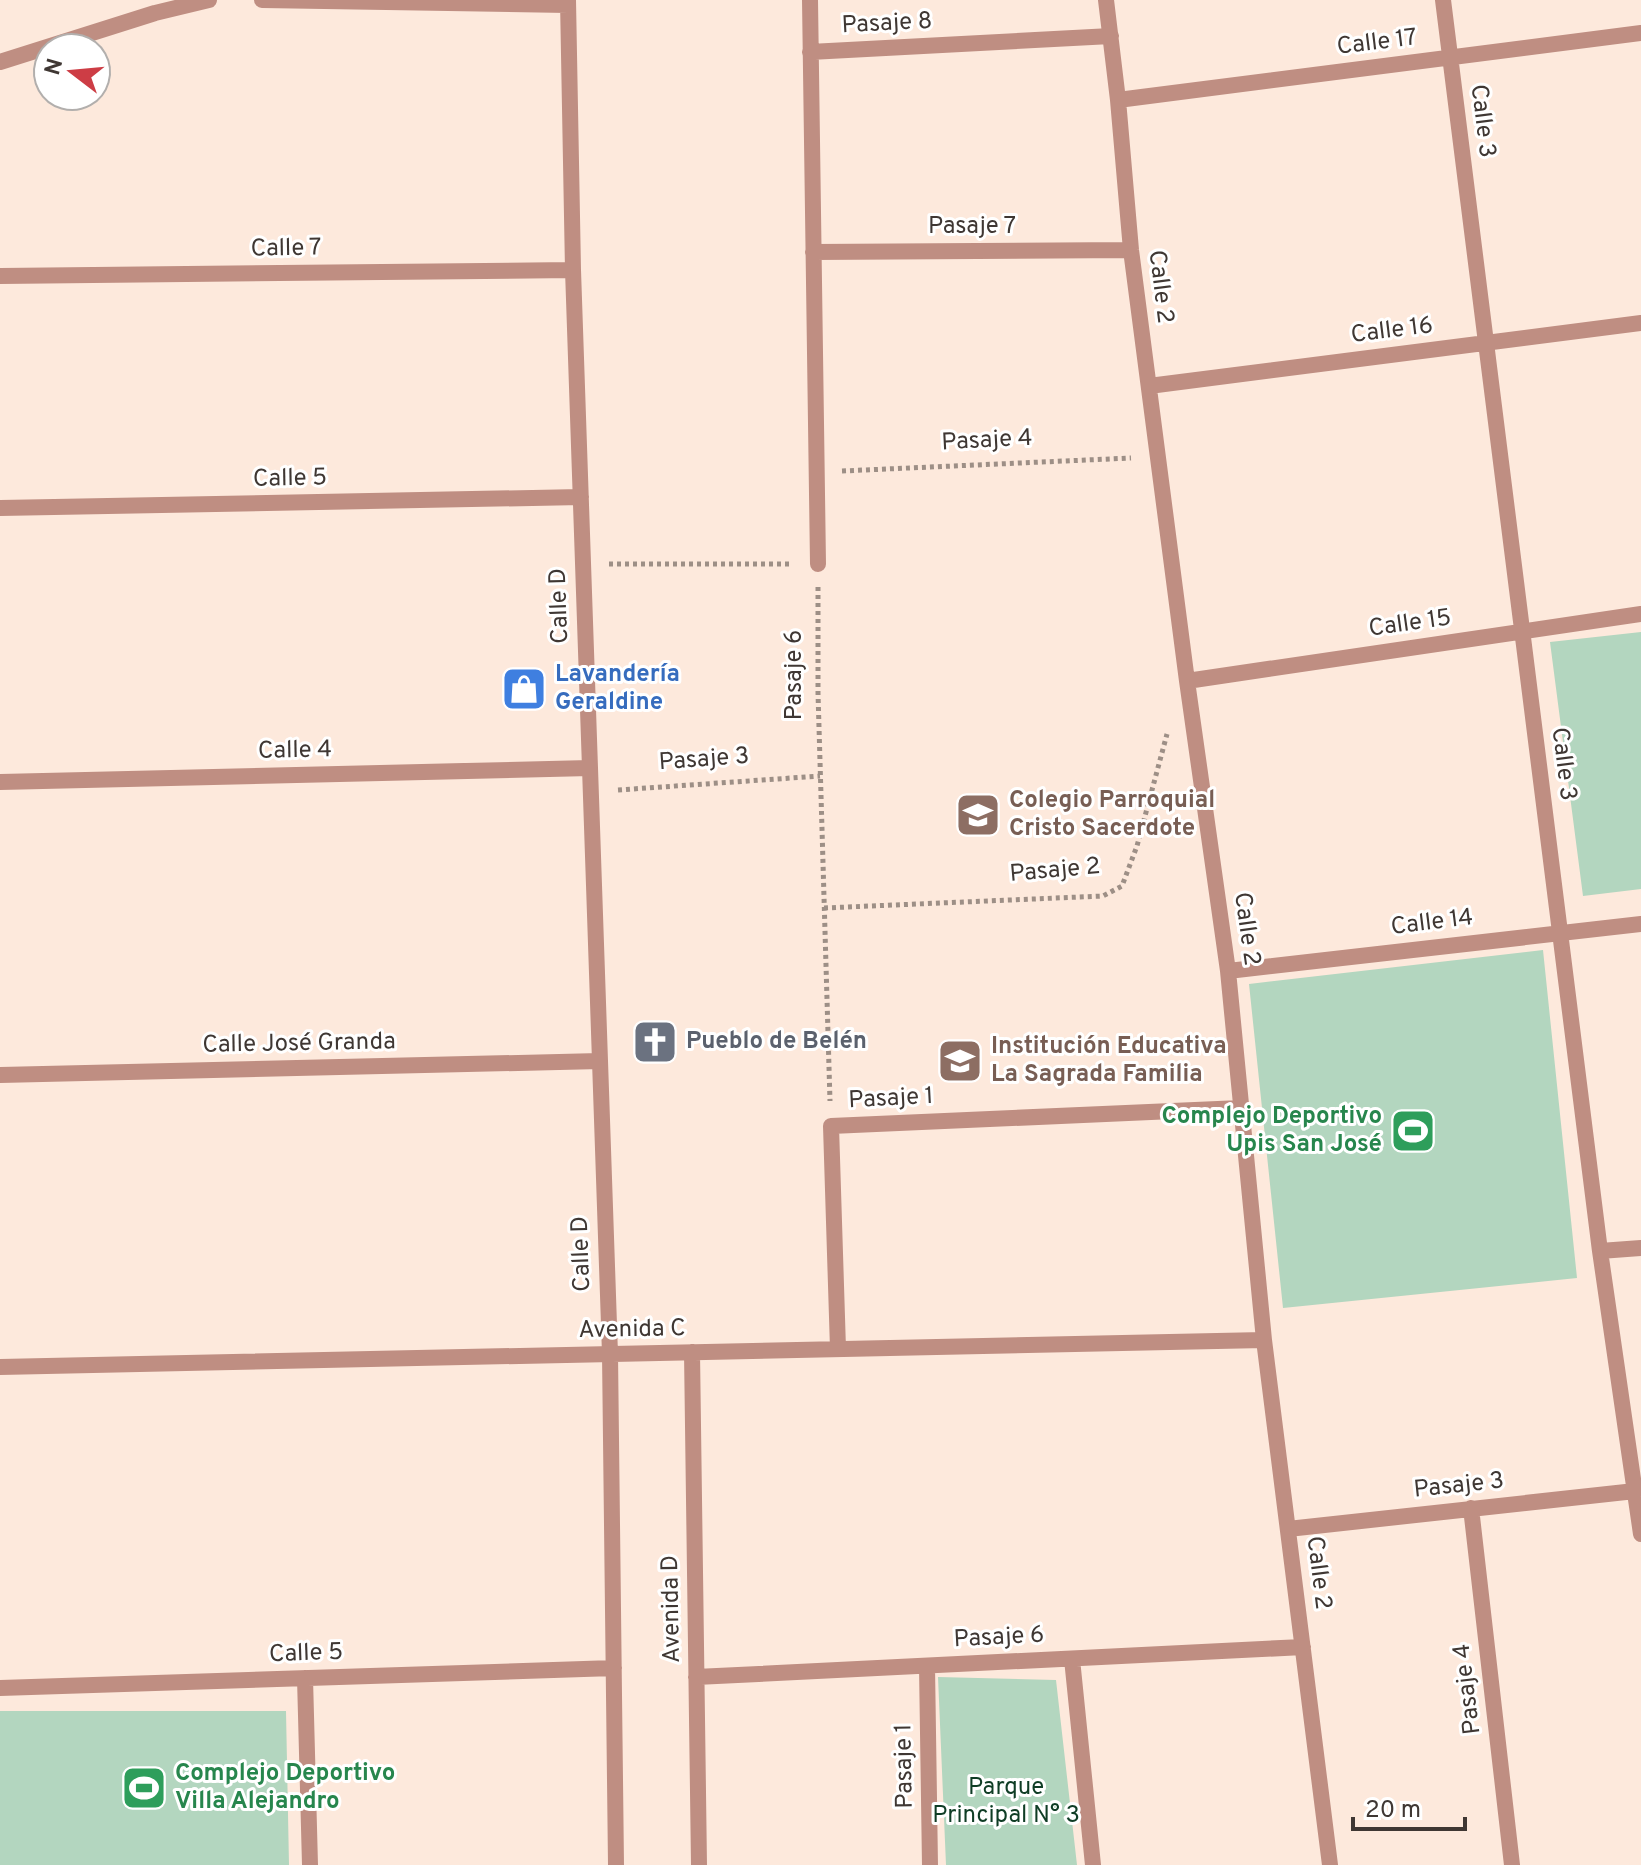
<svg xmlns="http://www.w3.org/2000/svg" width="1641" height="1865" font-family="Overpass,sans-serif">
	<rect width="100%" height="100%" fill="#fde9dc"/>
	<path fill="#b3d6bf" d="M 1641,632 L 1641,889 L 1583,896 L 1550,642 Z
		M 1543,950 L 1577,1278 L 1283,1308 L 1249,984 Z
		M 938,1677 L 1056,1680 L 1077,1865 L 946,1865 Z
		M 0,1711 L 286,1711 L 289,1865 L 0,1865 Z"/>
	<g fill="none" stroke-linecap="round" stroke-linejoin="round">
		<path stroke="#9d8f86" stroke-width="5" stroke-dasharray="4 4" stroke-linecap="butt" d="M 842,471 L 1131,458
			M 609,564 L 791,564
			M 818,587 L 818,693 L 830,1101
			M 618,790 L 820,776
			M 824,908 L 1103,896 L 1122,886 L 1137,846 L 1167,734"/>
		<path stroke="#bf8e82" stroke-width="16" d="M 262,0 L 568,5
			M 568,0 L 573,270 L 610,1354 L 616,1865
			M 810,0 L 818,564
			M 1106,0 L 1118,100 L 1131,250 L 1187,681 L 1228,971 L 1264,1340 L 1330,1865
			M 1443,0 L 1600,1251 L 1641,1534
			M 810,52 L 1111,36
			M 0,62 L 155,13 L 209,0
			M 1118,100 L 1641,33
			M 813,252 L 1131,250
			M 0,276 L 573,270
			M 1149,386 L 1641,323
			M 0,508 L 581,497
			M 1187,681 L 1641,614
			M 0,782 L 590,768
			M 1228,971 L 1641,924
			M 0,1075 L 600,1061
			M 1600,1251 L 1641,1248
			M 838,1349 L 831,1126 L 1241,1108
			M 692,1352 L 699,1865
			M 0,1367 L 1264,1340
			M 1471,1508 L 1512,1865
			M 1288,1529 L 1635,1491
			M 1072,1659 L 1093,1865
			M 927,1666 L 930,1865
			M 696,1677 L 1303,1647
			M 305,1678 L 310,1865
			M 0,1688 L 614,1668"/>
	</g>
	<defs>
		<g id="shop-square" transform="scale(2.3)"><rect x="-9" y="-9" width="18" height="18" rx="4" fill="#3f7fe0" stroke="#fff"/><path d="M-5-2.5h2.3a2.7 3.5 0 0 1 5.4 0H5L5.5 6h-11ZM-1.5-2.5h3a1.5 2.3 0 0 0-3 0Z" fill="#fff"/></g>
		<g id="school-square" transform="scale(2.3)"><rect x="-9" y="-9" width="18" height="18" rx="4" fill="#8d6e63" stroke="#fff"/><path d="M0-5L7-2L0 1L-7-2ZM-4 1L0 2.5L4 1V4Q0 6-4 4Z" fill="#fff"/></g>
		<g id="church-square" transform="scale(2.3)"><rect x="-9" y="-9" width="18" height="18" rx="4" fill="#6b7280" stroke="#fff"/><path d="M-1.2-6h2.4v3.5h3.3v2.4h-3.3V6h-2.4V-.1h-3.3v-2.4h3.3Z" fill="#fff"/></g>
		<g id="stadium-square" transform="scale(2.3)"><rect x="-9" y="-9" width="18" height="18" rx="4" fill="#2e9e5b" stroke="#fff"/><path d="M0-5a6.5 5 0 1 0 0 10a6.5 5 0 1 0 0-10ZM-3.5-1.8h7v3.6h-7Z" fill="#fff"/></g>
	</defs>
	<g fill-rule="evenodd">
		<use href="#shop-square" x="524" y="689"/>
		<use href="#school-square" x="978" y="815"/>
		<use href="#church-square" x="655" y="1042"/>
		<use href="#school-square" x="960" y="1061"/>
		<use href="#stadium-square" x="1413" y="1131"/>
		<use href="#stadium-square" x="144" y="1788"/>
	</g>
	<g text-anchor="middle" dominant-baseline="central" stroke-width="6" stroke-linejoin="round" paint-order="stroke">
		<g font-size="24" fill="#3f3733" stroke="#fff">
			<text transform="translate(887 24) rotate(-3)">Pasaje 8</text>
			<text transform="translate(1377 43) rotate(-7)">Calle 17</text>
			<text transform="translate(1482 121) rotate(83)">Calle 3</text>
			<text x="972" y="227">Pasaje 7</text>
			<text transform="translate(286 249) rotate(-1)">Calle 7</text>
			<text transform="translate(1160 287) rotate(83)">Calle 2</text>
			<text transform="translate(1392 331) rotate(-7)">Calle 16</text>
			<text transform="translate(987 441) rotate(-3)">Pasaje 4</text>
			<text transform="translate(290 479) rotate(-1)">Calle 5</text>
			<text transform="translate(560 606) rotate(-92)">Calle D</text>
			<text transform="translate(1410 624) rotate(-8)">Calle 15</text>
			<text transform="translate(795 675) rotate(-90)">Pasaje 6</text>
			<text transform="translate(295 751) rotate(-1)">Calle 4</text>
			<text transform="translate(704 760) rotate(-4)">Pasaje 3</text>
			<text transform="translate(1563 764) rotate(83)">Calle 3</text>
			<text transform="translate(1055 871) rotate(-5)">Pasaje 2</text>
			<text transform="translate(1432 923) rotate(-7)">Calle 14</text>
			<text transform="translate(1246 929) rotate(82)">Calle 2</text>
			<text transform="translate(299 1044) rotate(-1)">Calle José Granda</text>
			<text transform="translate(891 1099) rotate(-3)">Pasaje 1</text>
			<text transform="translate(582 1254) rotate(-92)">Calle D</text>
			<text transform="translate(632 1330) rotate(-1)">Avenida C</text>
			<text transform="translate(1459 1486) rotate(-6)">Pasaje 3</text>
			<text transform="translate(1318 1573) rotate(83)">Calle 2</text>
			<text transform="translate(672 1609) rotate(-91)">Avenida D</text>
			<text transform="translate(999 1638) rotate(-3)">Pasaje 6</text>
			<text transform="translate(306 1654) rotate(-2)">Calle 5</text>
			<text transform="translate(1468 1689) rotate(-97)">Pasaje 4</text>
			<text transform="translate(905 1766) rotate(-91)">Pasaje 1</text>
		</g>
		<g font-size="24" font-weight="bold" fill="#366cbe" stroke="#fff" text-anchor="start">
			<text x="555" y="675">Lavandería<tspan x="555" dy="28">Geraldine</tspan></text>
		</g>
		<g font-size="24" font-weight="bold" fill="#785e54" stroke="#fff" text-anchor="start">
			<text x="1009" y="801">Colegio Parroquial<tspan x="1009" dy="28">Cristo Sacerdote</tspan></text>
			<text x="991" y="1047">Institución Educativa<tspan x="991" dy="28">La Sagrada Familia</tspan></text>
		</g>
		<g font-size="24" font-weight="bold" fill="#5b616d" stroke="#fff" text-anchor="start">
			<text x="686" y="1042">Pueblo de Belén</text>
		</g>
		<g font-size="24" font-weight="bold" fill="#27864d" stroke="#fff" text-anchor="end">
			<text x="1382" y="1117">Complejo Deportivo<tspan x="1382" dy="28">Upis San José</tspan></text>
			<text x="175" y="1774" text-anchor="start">Complejo Deportivo<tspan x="175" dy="28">Villa Alejandro</tspan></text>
		</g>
		<g font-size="24" fill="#0f3d25" stroke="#fff">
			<text x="1006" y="1788">Parque<tspan x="1006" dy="28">Principal N° 3</tspan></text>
		</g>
	</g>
	<g transform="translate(72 72) rotate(286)"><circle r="38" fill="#ffffff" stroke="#b2afad" stroke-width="2"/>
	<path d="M0-6L14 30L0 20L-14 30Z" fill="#cd3d45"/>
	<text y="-12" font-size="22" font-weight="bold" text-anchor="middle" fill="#3f3733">N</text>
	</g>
	<path d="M1353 1817v12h112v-12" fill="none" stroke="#3f3733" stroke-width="4"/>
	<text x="1365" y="1817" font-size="24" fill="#3f3733" stroke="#ffffff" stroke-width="6" paint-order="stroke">20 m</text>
</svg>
